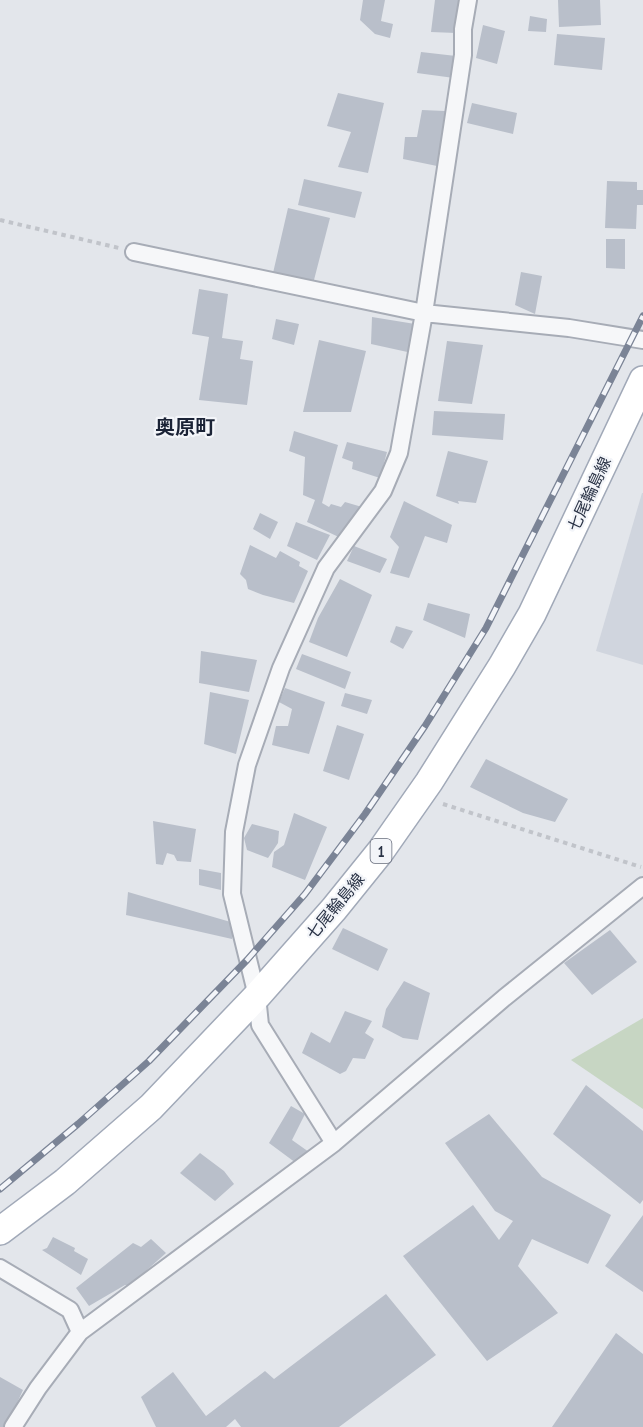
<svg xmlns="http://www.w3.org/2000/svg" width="643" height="1427" font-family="'PT Sans Narrow','Noto Sans JP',sans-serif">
	<rect width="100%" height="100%" fill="#e3e6eb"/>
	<path fill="#d0d5de" d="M 642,493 L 643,493 L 643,665 L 596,651 Z"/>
	<path fill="#c7d6c3" d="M 643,1018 L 643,1109 L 571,1060 Z"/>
	<path fill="#b9bfca" d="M 363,0 L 385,0 L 381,21 L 393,24 L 390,38 L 375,34 L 360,20 Z
		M 435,0 L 459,0 L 456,33 L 431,32 Z
		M 558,0 L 600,0 L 601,25 L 559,27 Z
		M 530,16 L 547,19 L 546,32 L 528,31 Z
		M 483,25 L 505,31 L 497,64 L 476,58 Z
		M 557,34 L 605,38 L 602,70 L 554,65 Z
		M 421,52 L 456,56 L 454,78 L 417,73 Z
		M 338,93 L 384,103 L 368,173 L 338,167 L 351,132 L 327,126 Z
		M 472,103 L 517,113 L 513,134 L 467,123 Z
		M 422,110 L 445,111 L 437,166 L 403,159 L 405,137 L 417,137 Z
		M 304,179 L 362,192 L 355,218 L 298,205 Z
		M 607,181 L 637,182 L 637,190 L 643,190 L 643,205 L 637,205 L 636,229 L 605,228 Z
		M 288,208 L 330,218 L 314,280 L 273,273 Z
		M 606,239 L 625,239 L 625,269 L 606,268 Z
		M 521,272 L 542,276 L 535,314 L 515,305 Z
		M 199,289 L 228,294 L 222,338 L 243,341 L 240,359 L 253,361 L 247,405 L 199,400 L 209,337 L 192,334 Z
		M 372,317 L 415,324 L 412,353 L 371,344 Z
		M 276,319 L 299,324 L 294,345 L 272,339 Z
		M 319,340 L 366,351 L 351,412 L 303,412 Z
		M 447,341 L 483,345 L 472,404 L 438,401 Z
		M 434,411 L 505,414 L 503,440 L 432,435 Z
		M 294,431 L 338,445 L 322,503 L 329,507 L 331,504 L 341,507 L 345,502 L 362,507 L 345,540 L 307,522 L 315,500 L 303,495 L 305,457 L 289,451 Z
		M 347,442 L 387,452 L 380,478 L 352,469 L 353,462 L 342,458 Z
		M 448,451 L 488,461 L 476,503 L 458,501 L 459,504 L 436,496 Z
		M 404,501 L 452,525 L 447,543 L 425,536 L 409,578 L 390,573 L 399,547 L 390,537 Z
		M 260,513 L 278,522 L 270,539 L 253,529 Z
		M 296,522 L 330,535 L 317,560 L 287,546 Z
		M 250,545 L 276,558 L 280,551 L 300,562 L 299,566 L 308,571 L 294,603 L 263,595 L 248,589 L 246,580 L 240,574 Z
		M 354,546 L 387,559 L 380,573 L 347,561 Z
		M 340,579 L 372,595 L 347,657 L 309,642 L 318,618 Z
		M 428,603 L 470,614 L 465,638 L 423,620 Z
		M 396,626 L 413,631 L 403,649 L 390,642 Z
		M 201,651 L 257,660 L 249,692 L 199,683 Z
		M 302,654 L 351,672 L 345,689 L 296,669 Z
		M 285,688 L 325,702 L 309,754 L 272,745 L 276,726 L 288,726 L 292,709 L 279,702 Z
		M 210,692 L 249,700 L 236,754 L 204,744 Z
		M 345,693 L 372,700 L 367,714 L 341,706 Z
		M 337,725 L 364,734 L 349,780 L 323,771 Z
		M 486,759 L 568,799 L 555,822 L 523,813 L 470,787 Z
		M 294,813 L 327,827 L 305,880 L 272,867 L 274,852 L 284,845 Z
		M 153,821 L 196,829 L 191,862 L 177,861 L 174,855 L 167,853 L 163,865 L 156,864 Z
		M 252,824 L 279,831 L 278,843 L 268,858 L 247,850 L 244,838 Z
		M 199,869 L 221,873 L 221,890 L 199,885 Z
		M 128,892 L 234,923 L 232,939 L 126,915 Z
		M 343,928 L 388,949 L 378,971 L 332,949 Z
		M 610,930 L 637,962 L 592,995 L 564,963 Z
		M 404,981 L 430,993 L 418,1040 L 403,1038 L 382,1027 L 386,1009 Z
		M 345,1011 L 372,1021 L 365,1033 L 374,1039 L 365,1059 L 353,1058 L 346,1071 L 340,1074 L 302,1053 L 311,1032 L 330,1043 Z
		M 586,1085 L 643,1131 L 643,1200 L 640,1204 L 553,1134 Z
		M 291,1106 L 305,1114 L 292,1140 L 309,1152 L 296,1163 L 269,1143 Z
		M 489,1114 L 542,1177 L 611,1215 L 588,1264 L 532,1239 L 518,1266 L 558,1313 L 487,1361 L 403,1256 L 473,1205 L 499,1240 L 513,1221 L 495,1211 L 445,1143 Z
		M 200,1153 L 224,1171 L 234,1184 L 215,1201 L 180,1173 Z
		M 643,1215 L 643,1292 L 605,1266 Z
		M 53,1237 L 75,1248 L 74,1251 L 88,1259 L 81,1275 L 42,1250 L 47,1248 Z
		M 151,1239 L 166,1253 L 129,1286 L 125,1285 L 89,1306 L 76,1288 L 133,1243 L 141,1247 Z
		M 386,1294 L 436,1355 L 339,1427 L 241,1427 L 235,1419 L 226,1427 L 156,1427 L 141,1397 L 173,1372 L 206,1416 L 265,1371 L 274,1379 Z
		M 616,1333 L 643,1354 L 643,1427 L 552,1427 Z
		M 0,1377 L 23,1390 L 6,1427 L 0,1427 Z"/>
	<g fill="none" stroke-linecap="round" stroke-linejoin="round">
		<g stroke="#a7acb6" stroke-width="20">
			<path id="street" d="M 134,252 L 424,313 L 569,328 L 643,340
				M 334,1143 L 260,1025 L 257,996 L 232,894 L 234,832 L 247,765 L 281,668 L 326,568 L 383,491 L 399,453 L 424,313 L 463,55 L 463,29 L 468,0
				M 0,1268 L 70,1310 L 80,1332
				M 13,1427 L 38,1388 L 80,1332 L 334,1143 L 504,998 L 643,886"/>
		</g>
		<g stroke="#a1a9b8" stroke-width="30">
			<path id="primary" d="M 0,1231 L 65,1182 L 151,1107 L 257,996 L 334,909 L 380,852 L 429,782 L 502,666 L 532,614 L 643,380"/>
		</g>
		<path stroke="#c1c4ca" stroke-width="4" stroke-dasharray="4.5 4.5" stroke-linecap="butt" d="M 0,220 L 119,248
			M 443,804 L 641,867"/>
		<use href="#street" stroke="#f6f7f9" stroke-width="16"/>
		<use href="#primary" stroke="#fff" stroke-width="27"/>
		<g stroke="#7b8496" stroke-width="7">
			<path id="rail" d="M 0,1189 L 78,1124 L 149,1061 L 247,960 L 305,894 L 365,814 L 425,726 L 486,628 L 643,316"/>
		</g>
		<use href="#rail" stroke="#f3f5f9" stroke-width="4.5" stroke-dasharray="14" stroke-linecap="butt"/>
	</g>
	<g text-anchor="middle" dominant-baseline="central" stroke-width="4.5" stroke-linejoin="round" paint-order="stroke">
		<rect fill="#f3f5f9" stroke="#666c7b" stroke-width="1.5" x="370.5" y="839" width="21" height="24" rx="4.5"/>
		<g font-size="15" font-weight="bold" fill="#293245">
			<text x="381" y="851">1</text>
		</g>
		<g font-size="16" fill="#293245" stroke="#f3f5f9">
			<text transform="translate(589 494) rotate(-65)">七尾輪島線</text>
			<text transform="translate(335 906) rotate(-50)">七尾輪島線</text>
		</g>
		<g font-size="20" font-weight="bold" fill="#1b2336" stroke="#f3f5f9">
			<text x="185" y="427">奥原町</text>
		</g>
	</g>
</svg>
